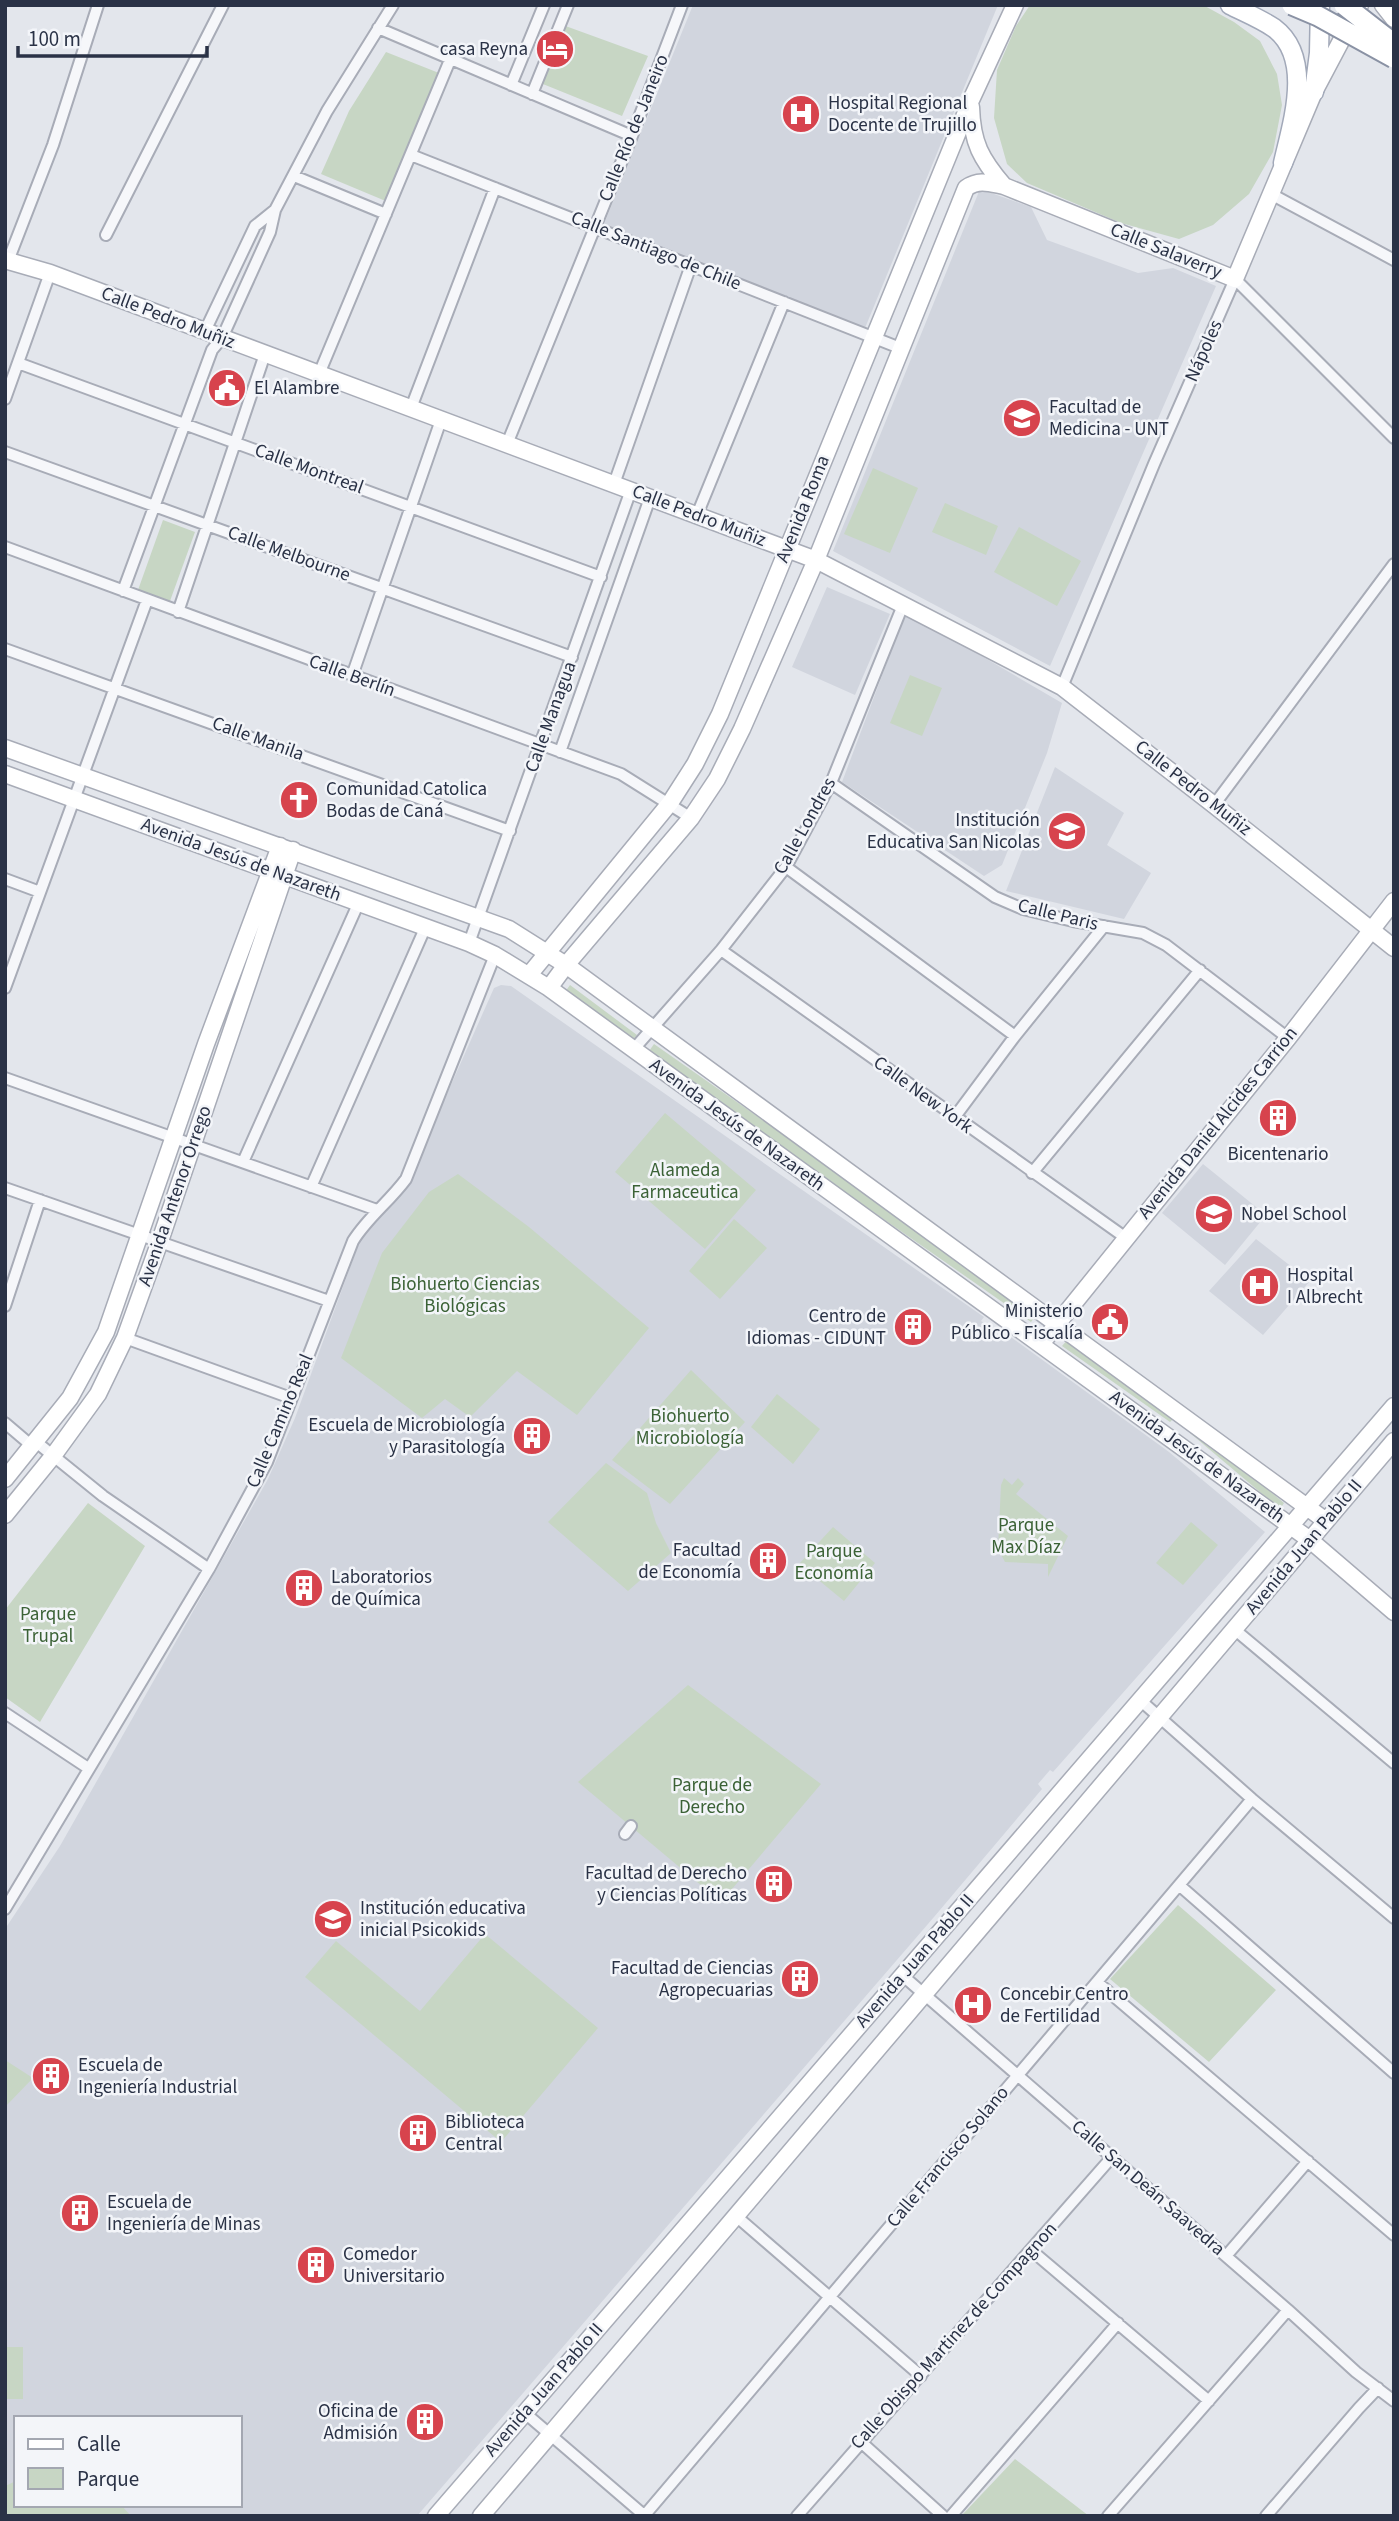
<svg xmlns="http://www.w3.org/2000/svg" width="1399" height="2521" font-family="'Source Sans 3',sans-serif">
	<rect width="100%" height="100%" fill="#e3e6ec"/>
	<path fill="#d1d5de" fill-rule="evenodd" d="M 693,5 L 998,5 L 865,328 L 604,224 Z
		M 980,189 L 1031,207 L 1047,240 L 1138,273 L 1173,268 L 1216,286 L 1050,666 L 833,551 Z
		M 827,587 L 890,614 L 855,695 L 792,667 Z
		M 906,612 L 1062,703 L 1047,753 L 1002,865 L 984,876 L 842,782 Z
		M 1055,767 L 1124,813 L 1107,845 L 1151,873 L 1124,919 L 1006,891 Z
		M 501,985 L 511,986 L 984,1317 L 981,1321 L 986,1324 L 982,1329 L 994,1339 L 997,1336 L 1000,1337 L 1004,1332 L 1169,1452 L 1265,1532 L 1053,1772 L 1050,1770 L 1038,1784 L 1042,1789 L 934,1917 L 417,2516 L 5,2516 L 5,1929 L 60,1846 L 268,1479 L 295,1418 L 363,1232 L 403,1193 L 494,988 ZM 16,2418 L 240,2418 L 240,2505 L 16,2505 Z
		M 1203,1164 L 1266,1215 L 1225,1265 L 1162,1213 Z
		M 1256,1239 L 1310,1281 L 1263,1335 L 1209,1291 Z"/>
	<path fill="#c7d6c4" d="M 1030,5 L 1203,5 L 1234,22 L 1260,41 L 1277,74 L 1282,105 L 1273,152 L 1249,194 L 1213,225 L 1179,239 L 1121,223 L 1027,183 L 1007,164 L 994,118 L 997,70 L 1016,26 Z
		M 560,24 L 648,56 L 622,116 L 533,80 Z
		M 386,52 L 444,75 L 388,202 L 321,174 L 349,111 Z
		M 873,468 L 918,488 L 890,553 L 844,534 Z
		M 945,503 L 998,526 L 986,555 L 932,532 Z
		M 163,520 L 195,532 L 170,601 L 138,590 Z
		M 1019,527 L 1081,561 L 1057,606 L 994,572 Z
		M 910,675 L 942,688 L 922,736 L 890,723 Z
		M 570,985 L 637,1035 L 631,1042 L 565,992 Z
		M 654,1044 L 1038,1313 L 1031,1322 L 647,1054 Z
		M 665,1113 L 756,1190 L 705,1249 L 615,1172 Z
		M 458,1174 L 529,1227 L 649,1328 L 577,1415 L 517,1371 L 470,1417 L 445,1399 L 422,1418 L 341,1358 L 382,1253 L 429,1192 Z
		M 734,1219 L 767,1248 L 720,1299 L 689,1271 Z
		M 1069,1338 L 1177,1415 L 1170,1422 L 1062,1346 Z
		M 691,1370 L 745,1422 L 670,1504 L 612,1460 Z
		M 777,1394 L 820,1429 L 793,1464 L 751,1427 Z
		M 1194,1427 L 1284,1503 L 1280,1509 L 1190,1433 Z
		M 606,1463 L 647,1493 L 656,1523 L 671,1553 L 628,1591 L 548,1522 Z
		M 1004,1478 L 1012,1485 L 1018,1478 L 1024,1484 L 1016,1494 L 1068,1536 L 1048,1577 L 1048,1564 L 1005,1562 L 998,1549 L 1001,1485 Z
		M 88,1503 L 145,1546 L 40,1722 L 5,1697 L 5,1610 Z
		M 1191,1522 L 1218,1545 L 1183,1585 L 1156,1563 Z
		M 833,1527 L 875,1563 L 844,1601 L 799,1564 Z
		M 688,1685 L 821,1784 L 721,1902 L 578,1782 Z
		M 1178,1905 L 1276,1990 L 1209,2062 L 1110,1979 Z
		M 485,1934 L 598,2028 L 501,2142 L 305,1977 L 336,1941 L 420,2011 Z
		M 5,2060 L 33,2078 L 5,2107 Z
		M 5,2347 L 23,2347 L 23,2399 L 5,2399 Z
		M 1015,2459 L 1089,2516 L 963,2514 Z
		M 16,2481 L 16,2505 L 121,2505 L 131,2516 L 5,2516 L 5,2486 Z"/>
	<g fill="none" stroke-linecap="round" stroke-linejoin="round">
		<g stroke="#a8acb7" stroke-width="14">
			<path id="street" d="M 378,28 L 632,136
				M 511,85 L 544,5
				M 532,94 L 568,5
				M 411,155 L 900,348
				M 294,176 L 386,214
				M 1271,194 L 1394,260
				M 106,235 L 223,5
				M 8,261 L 53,145 L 98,5
				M 205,331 L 255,226 L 275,210
				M 18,363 L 601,577
				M 319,374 L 450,60
				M 5,399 L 50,273
				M 411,408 L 495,188
				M 507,444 L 632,136 L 682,5
				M 5,452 L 572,657
				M 614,484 L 691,265
				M 697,515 L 784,302
				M 5,547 L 621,774 L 691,818
				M 123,591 L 212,350 L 222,338 L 270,232 L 275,210 L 327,111 L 393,5
				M 178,612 L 265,354
				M 5,649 L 510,831
				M 352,676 L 441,420
				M 1062,687 L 1154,464 L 1235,279 L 1394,438
				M 560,752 L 650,498
				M 831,783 L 995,897 L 1023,909 L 1073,921 L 1143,933 L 1166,945 L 1288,1038
				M 1214,805 L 1394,564
				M 786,867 L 1015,1036
				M 5,879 L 40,892
				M 469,943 L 631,490
				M 721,950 L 1126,1238
				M 5,988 L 147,600
				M 633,1050 L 721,950 L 786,867 L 831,783 L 903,605
				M 5,1078 L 377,1210
				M 954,1118 L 1015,1036 L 1104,926
				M 243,1162 L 359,902
				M 1032,1173 L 1200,970
				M 311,1187 L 426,926
				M 5,1188 L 329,1301
				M 5,1306 L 40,1200
				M 125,1338 L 291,1398
				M 5,1423 L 32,1446
				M 35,1441 L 103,1496 L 209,1569
				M 1234,1629 L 1394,1763
				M 1140,1700 L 1252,1799 L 1394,1918
				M 5,1713 L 88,1768
				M 625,1834 L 631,1826
				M 1179,1885 L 1394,2073
				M 5,1909 L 209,1569 L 267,1462 L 353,1241 C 368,1217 389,1202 406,1179 L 495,955
				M 902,1975 L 1288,2310 L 1356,2372 L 1394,2401
				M 1097,1982 L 1394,2235
				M 736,2216 L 921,2376
				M 1031,2250 L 1209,2401
				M 1226,2256 L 1308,2161
				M 525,2413 L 645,2516
				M 861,2442 L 943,2516
				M 644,2516 L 1252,1799
				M 797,2516 L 1112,2157
				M 951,2516 L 1118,2323
				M 1108,2516 L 1288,2310
				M 1266,2516 L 1359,2408 L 1378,2388"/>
		</g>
		<g stroke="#a8acb7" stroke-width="19">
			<path id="secondary" d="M 1383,5 L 1394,19
				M 971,107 C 972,143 981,159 1004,186
				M 5,260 L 50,273 L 816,560 L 1062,687 L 1214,805 L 1394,948
				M 5,748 L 509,929 L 566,965 L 1326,1521
				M 5,774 L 469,943 L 495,955 L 549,988 L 1310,1540 L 1394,1612
				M 529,975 L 670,803 L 695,764 L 720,714 L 971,100 L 1015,5
				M 549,988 L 566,965 L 691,818 L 717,779 L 742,729 L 816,560 L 966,188 C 979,179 989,183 1004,186 L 1235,279 L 1314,92 L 1360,5
				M 1041,1344 L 1288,1038 L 1394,901
				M 5,1479 L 70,1398 L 106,1332 L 206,1044 L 280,846
				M 5,1515 L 53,1456 L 98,1394 L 125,1338 L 160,1241 L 293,850
				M 436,2516 L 1394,1406
				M 481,2516 L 1394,1441"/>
		</g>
		<g stroke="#a2a9b9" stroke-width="21">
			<path id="primary" d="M 1230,5 C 1244,12 1261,19 1274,28 C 1314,58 1292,123 1283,163
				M 1314,92 L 1319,53 L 1320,5"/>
		</g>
		<use href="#street" stroke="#f6f7fa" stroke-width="10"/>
		<use href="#secondary" stroke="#fff" stroke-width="16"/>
		<use href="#primary" stroke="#fff" stroke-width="18"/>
		<g stroke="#8a92a4" stroke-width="23" stroke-linecap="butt">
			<path id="highway-bridge" d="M 1292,5 L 1318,16 L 1394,58
				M 1344,5 L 1394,44"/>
		</g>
		<use href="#highway-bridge" stroke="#fff" stroke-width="19"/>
	</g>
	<defs>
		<g id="hotel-disc" transform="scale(2.0125)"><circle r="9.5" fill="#d7434d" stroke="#f3f5f9"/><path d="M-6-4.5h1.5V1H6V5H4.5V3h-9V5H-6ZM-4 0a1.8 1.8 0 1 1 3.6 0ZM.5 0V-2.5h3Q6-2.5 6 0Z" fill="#fff"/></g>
		<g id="hospital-disc" transform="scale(2.0125)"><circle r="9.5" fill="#d7434d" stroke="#f3f5f9"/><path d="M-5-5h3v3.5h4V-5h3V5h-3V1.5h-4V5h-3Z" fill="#fff"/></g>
		<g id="civic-disc" transform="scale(2.0125)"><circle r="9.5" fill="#d7434d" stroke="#f3f5f9"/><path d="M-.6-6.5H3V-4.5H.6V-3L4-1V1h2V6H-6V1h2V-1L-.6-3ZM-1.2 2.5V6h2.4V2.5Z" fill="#fff"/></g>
		<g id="university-disc" transform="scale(2.0125)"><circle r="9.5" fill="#d7434d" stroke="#f3f5f9"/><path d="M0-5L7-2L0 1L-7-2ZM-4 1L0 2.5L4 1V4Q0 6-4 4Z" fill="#fff"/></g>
		<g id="church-disc" transform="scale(2.0125)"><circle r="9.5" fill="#d7434d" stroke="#f3f5f9"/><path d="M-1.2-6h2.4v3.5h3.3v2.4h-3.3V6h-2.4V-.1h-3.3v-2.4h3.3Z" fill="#fff"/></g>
		<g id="school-disc" transform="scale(2.0125)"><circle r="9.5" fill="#d7434d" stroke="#f3f5f9"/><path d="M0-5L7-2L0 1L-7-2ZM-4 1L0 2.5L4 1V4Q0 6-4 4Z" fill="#fff"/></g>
		<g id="building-disc" transform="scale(2.0125)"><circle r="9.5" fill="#d7434d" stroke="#f3f5f9"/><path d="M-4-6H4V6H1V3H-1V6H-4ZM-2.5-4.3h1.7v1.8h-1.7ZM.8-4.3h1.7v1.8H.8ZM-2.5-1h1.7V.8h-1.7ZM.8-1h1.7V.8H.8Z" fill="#fff"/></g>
	</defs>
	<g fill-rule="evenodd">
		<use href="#hotel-disc" x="555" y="49"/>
		<use href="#hospital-disc" x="801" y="114"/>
		<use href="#civic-disc" x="227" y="388"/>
		<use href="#university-disc" x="1022" y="418"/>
		<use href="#church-disc" x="299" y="800"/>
		<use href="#school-disc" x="1067" y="831"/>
		<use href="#building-disc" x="1278" y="1118"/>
		<use href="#school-disc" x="1214" y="1214"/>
		<use href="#hospital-disc" x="1260" y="1286"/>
		<use href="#civic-disc" x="1110" y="1322"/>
		<use href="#building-disc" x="913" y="1327"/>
		<use href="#building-disc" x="532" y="1436"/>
		<use href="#building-disc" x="768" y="1561"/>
		<use href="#building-disc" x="304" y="1588"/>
		<use href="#building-disc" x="774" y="1884"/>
		<use href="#school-disc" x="333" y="1919"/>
		<use href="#building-disc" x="800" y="1979"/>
		<use href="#hospital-disc" x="973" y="2005"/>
		<use href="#building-disc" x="51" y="2076"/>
		<use href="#building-disc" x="418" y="2133"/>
		<use href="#building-disc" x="80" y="2213"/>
		<use href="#building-disc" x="316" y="2265"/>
		<use href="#building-disc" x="425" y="2422"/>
	</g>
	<g text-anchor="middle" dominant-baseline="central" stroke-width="5" stroke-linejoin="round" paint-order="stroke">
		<g font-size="19" fill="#2a3246" stroke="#f3f5f9" text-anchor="start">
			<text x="528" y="49" text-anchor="end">casa Reyna</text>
			<text x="828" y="103">Hospital Regional<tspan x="828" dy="22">Docente de Trujillo</tspan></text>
			<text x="254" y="388">El Alambre</text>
			<text x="1049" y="407">Facultad de<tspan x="1049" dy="22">Medicina - UNT</tspan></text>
			<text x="326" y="789">Comunidad Catolica<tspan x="326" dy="22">Bodas de Caná</tspan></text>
			<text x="1040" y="820" text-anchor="end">Institución<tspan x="1040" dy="22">Educativa San Nicolas</tspan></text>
			<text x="1278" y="1154" text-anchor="middle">Bicentenario</text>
			<text x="1241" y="1214">Nobel School</text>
			<text x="1287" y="1275">Hospital<tspan x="1287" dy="22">I Albrecht</tspan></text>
			<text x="1083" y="1311" text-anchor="end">Ministerio<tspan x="1083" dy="22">Público - Fiscalía</tspan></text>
			<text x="886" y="1316" text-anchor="end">Centro de<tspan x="886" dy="22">Idiomas - CIDUNT</tspan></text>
			<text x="505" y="1425" text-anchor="end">Escuela de Microbiología<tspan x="505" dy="22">y Parasitología</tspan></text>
			<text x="741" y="1550" text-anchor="end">Facultad<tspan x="741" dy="22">de Economía</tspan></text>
			<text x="331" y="1577">Laboratorios<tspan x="331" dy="22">de Química</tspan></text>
			<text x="747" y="1873" text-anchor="end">Facultad de Derecho<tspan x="747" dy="22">y Ciencias Políticas</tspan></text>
			<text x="360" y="1908">Institución educativa<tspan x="360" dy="22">inicial Psicokids</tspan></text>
			<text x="773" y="1968" text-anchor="end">Facultad de Ciencias<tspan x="773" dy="22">Agropecuarias</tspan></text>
			<text x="1000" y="1994">Concebir Centro<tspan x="1000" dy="22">de Fertilidad</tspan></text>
			<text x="78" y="2065">Escuela de<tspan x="78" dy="22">Ingeniería Industrial</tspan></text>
			<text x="445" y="2122">Biblioteca<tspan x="445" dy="22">Central</tspan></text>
			<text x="107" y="2202">Escuela de<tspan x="107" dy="22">Ingeniería de Minas</tspan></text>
			<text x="343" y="2254">Comedor<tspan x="343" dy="22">Universitario</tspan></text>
			<text x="398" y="2411" text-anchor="end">Oficina de<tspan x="398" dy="22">Admisión</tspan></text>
		</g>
		<g font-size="19" fill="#2a3246" stroke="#f3f5f9">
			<text transform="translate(634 128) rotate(-68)">Calle Río de Janeiro</text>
			<text transform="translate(656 251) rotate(22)">Calle Santiago de Chile</text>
			<text transform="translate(1166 251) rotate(22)">Calle Salaverry</text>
			<text transform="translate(168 318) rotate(21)">Calle Pedro Muñiz</text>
			<text transform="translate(1204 351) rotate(-66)">Nápoles</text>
			<text transform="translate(309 469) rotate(20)">Calle Montreal</text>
			<text transform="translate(803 509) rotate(-68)">Avenida Roma</text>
			<text transform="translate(699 516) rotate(21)">Calle Pedro Muñiz</text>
			<text transform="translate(289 554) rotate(20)">Calle Melbourne</text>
			<text transform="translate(352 676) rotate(20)">Calle Berlín</text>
			<text transform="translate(551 717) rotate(-70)">Calle Managua</text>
			<text transform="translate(258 739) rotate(20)">Calle Manila</text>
			<text transform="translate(1193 788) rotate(38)">Calle Pedro Muñiz</text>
			<text transform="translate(805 826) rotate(-61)">Calle Londres</text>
			<text transform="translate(241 860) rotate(20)">Avenida Jesús de Nazareth</text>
			<text transform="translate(1058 915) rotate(14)">Calle Paris</text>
			<text transform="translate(923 1095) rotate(36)">Calle New York</text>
			<text transform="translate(1218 1123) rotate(-51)">Avenida Daniel Alcides Carrion</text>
			<text transform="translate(737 1125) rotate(36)">Avenida Jesús de Nazareth</text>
			<text transform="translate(175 1196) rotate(-71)">Avenida Antenor Orrego</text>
			<text transform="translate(280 1421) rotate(-67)">Calle Camino Real</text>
			<text transform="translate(1197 1457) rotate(36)">Avenida Jesús de Nazareth</text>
			<text transform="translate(1304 1547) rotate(-50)">Avenida Juan Pablo II</text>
			<text transform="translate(915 1961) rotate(-49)">Avenida Juan Pablo II</text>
			<text transform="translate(948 2157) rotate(-50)">Calle Francisco Solano</text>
			<text transform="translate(1148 2188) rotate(41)">Calle San Deán Saavedra</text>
			<text transform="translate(954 2336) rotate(-48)">Calle Obispo Martinez de Compagnon</text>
			<text transform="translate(544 2390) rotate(-49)">Avenida Juan Pablo II</text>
		</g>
		<g font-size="19" fill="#3b6236" stroke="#f3f5f9">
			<text x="685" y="1170">Alameda<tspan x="685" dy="22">Farmaceutica</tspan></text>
			<text x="465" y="1284">Biohuerto Ciencias<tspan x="465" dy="22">Biológicas</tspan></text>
			<text x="690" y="1416">Biohuerto<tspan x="690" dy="22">Microbiología</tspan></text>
			<text x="1026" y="1525">Parque<tspan x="1026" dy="22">Max Díaz</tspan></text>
			<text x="834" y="1551">Parque<tspan x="834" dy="22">Economía</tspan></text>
			<text x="48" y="1614">Parque<tspan x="48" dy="22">Trupal</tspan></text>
			<text x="712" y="1785">Parque de<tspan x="712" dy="22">Derecho</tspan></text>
		</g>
	</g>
	<rect width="1399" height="2521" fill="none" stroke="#2a3246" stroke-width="14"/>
	<rect x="14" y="2416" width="228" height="91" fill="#f3f5f9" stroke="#a3a7b1" stroke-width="2"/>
	<rect x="28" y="2439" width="35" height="10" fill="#ffffff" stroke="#a3a7b1" stroke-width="2"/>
	<text x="77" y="2451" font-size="21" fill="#2a3246">Calle</text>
	<rect x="28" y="2468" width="35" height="21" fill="#c7d6c4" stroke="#a3a7b1" stroke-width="2"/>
	<text x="77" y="2486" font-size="21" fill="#2a3246">Parque</text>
	<path d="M18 46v10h189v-10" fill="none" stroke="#2a3246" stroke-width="3.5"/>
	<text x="28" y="46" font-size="21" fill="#2a3246" stroke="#f3f5f9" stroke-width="5" paint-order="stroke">100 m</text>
</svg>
